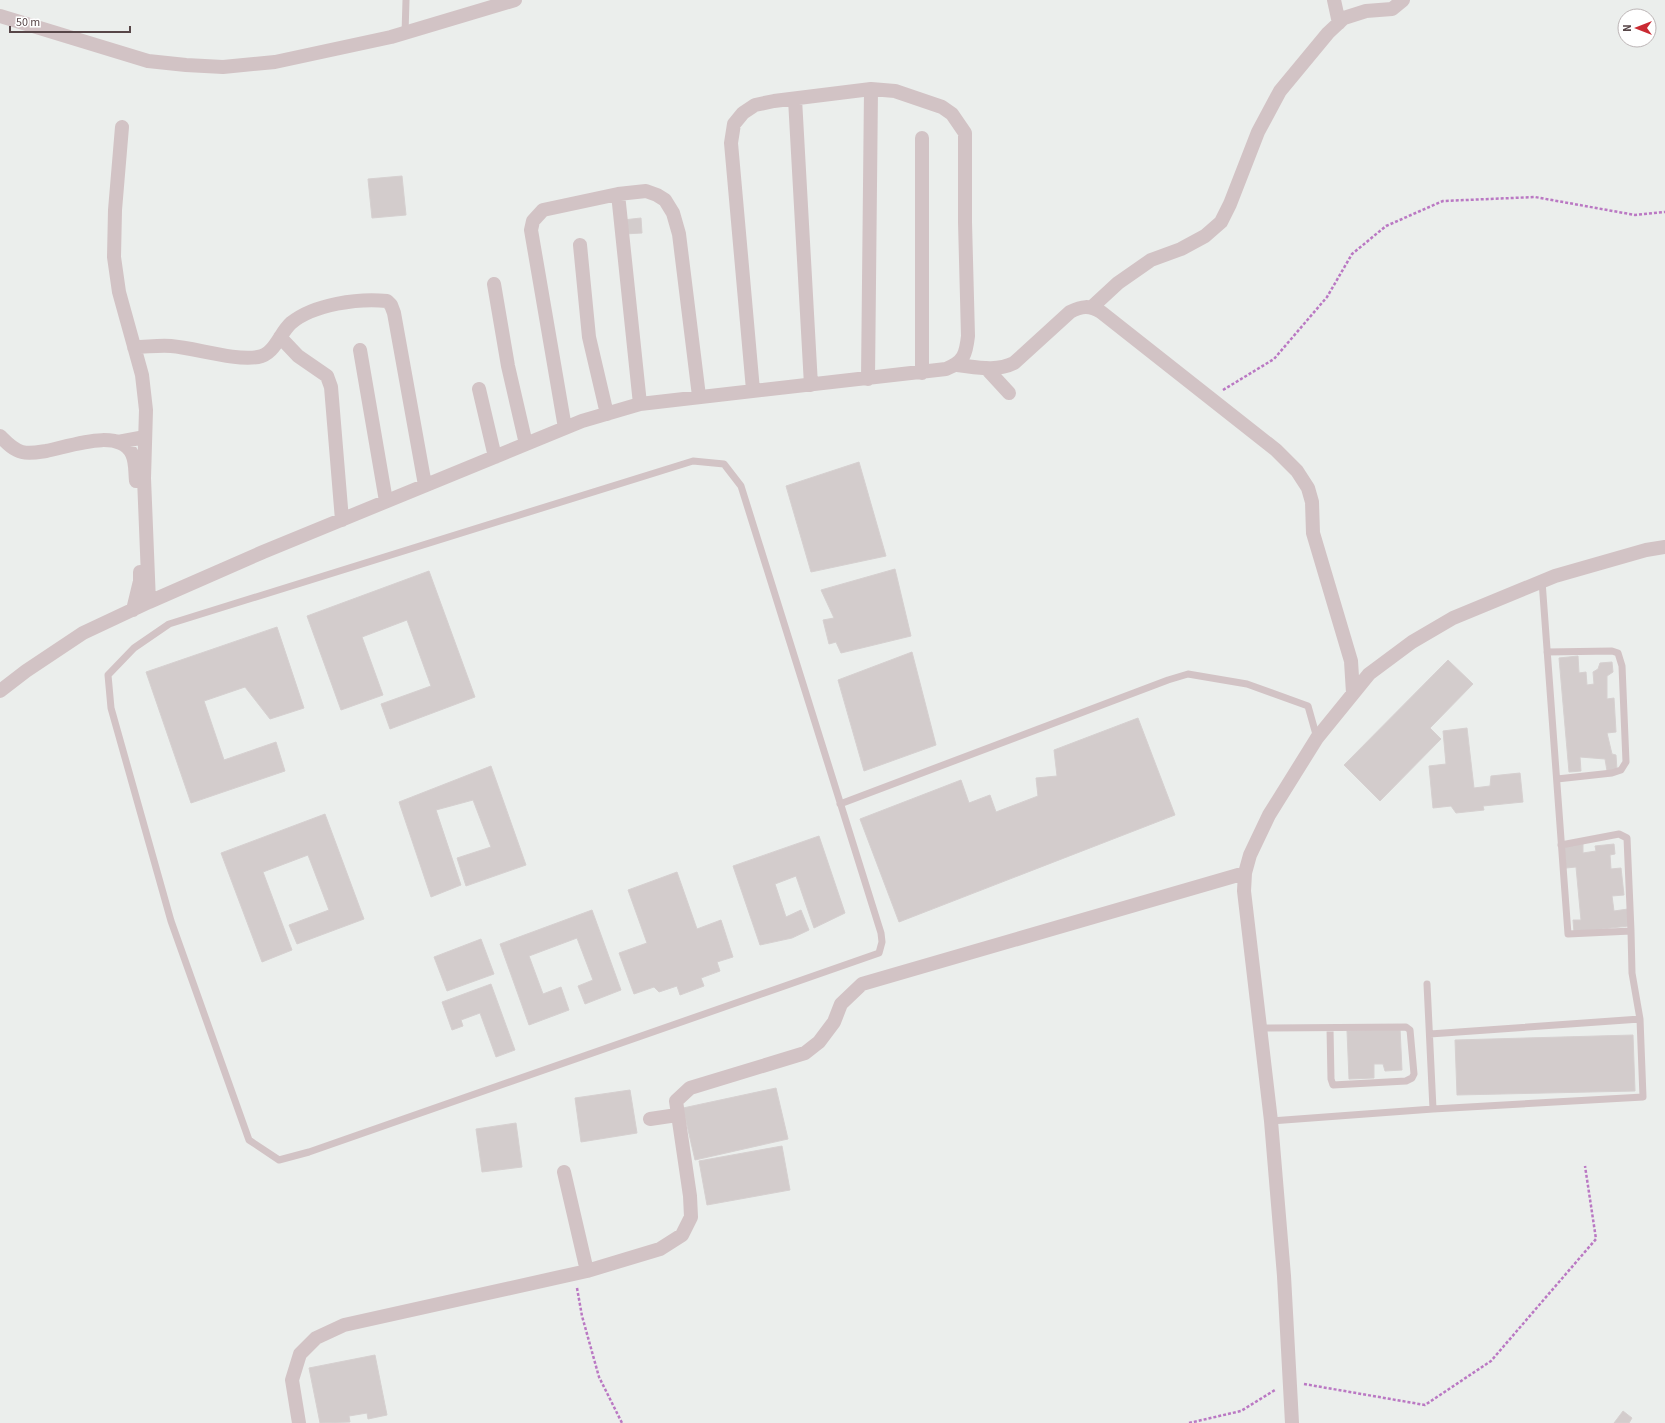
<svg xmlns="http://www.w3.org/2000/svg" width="1665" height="1423" font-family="'Source Sans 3',sans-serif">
	<rect width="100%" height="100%" fill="#ebeeec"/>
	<path fill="#d3cccc" stroke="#d6d0d0" d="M 402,176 L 406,215 L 372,218 L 368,179 Z
		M 641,218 L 642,233 L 624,234 L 623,220 Z
		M 859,462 L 886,556 L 811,572 L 786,486 Z
		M 895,569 L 911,636 L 841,653 L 836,642 L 829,644 L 823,620 L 834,618 L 821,590 Z
		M 429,571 L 475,697 L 390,729 L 381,704 L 431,686 L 407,620 L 362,637 L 383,695 L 341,710 L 307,616 Z
		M 277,627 L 304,708 L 270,719 L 245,687 L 204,701 L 224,760 L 276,742 L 285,771 L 191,803 L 146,672 Z
		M 912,652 L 936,745 L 864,771 L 838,680 Z
		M 1578,656 L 1579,673 L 1586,672 L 1587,685 L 1594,684 L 1593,672 L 1598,669 L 1600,663 L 1612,662 L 1613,672 L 1607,676 L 1607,699 L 1614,698 L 1616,732 L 1607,733 L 1612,754 L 1616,755 L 1617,770 L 1607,771 L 1605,759 L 1580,757 L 1581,771 L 1569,772 L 1559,658 Z
		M 1448,660 L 1473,684 L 1430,728 L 1441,739 L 1380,801 L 1344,765 Z
		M 1138,718 L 1175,815 L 899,922 L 860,819 L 961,780 L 969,803 L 990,795 L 996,812 L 1038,796 L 1036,778 L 1057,776 L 1054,750 Z
		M 1467,728 L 1474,788 L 1490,786 L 1491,776 L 1520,773 L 1523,802 L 1483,806 L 1484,810 L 1456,813 L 1451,806 L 1433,808 L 1429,766 L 1446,764 L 1443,731 Z
		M 491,766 L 526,865 L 466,886 L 457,858 L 491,847 L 473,800 L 436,810 L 461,885 L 431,897 L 399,802 Z
		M 325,814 L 364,919 L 297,944 L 289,925 L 329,910 L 308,855 L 263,872 L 292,950 L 262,962 L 221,853 Z
		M 819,836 L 845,913 L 814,928 L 796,876 L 775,884 L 786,917 L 801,910 L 809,930 L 792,938 L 760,945 L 733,866 Z
		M 1583,844 L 1583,853 L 1596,851 L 1595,846 L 1614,844 L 1615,854 L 1610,855 L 1611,869 L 1621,868 L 1624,895 L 1612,896 L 1614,911 L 1628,909 L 1629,926 L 1574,932 L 1573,920 L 1581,920 L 1576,867 L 1566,868 L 1564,846 Z
		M 677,872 L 697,929 L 721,920 L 733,957 L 717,962 L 720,971 L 701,978 L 704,986 L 680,995 L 677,986 L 659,992 L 654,987 L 634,994 L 619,953 L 647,943 L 628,890 Z
		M 592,910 L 621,990 L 585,1004 L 578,986 L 593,980 L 577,938 L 529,956 L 543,994 L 561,987 L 569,1010 L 529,1025 L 500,944 Z
		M 481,939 L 494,974 L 447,991 L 434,957 Z
		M 491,984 L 515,1050 L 496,1057 L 480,1013 L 461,1020 L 463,1026 L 452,1030 L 442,1002 Z
		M 1400,1028 L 1402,1070 L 1385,1071 L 1383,1064 L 1374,1064 L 1374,1078 L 1349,1079 L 1347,1031 Z
		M 1633,1035 L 1635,1091 L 1457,1095 L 1455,1040 Z
		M 776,1088 L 788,1139 L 695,1160 L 683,1108 Z
		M 630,1090 L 637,1133 L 581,1142 L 575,1098 Z
		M 516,1123 L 522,1167 L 482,1172 L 476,1129 Z
		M 782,1146 L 790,1190 L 707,1205 L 699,1161 Z
		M 375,1355 L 387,1415 L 368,1419 L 367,1413 L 349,1416 L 350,1422 L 320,1423 L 309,1368 Z
		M 1623,1411 L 1632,1418 L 1629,1423 L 1614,1423 Z"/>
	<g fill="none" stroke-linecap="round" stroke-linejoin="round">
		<path stroke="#ba78c3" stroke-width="2.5" stroke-dasharray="3 2" stroke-linecap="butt" d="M 1223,390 L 1274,359 L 1327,297 L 1352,254 L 1386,226 L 1443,201 L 1535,197 L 1635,215 L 1665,212
			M 577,1288 L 582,1316 L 599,1377 L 622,1423
			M 1304,1384 L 1425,1405 L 1491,1361 L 1596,1239 L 1585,1166
			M 1189,1423 L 1241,1411 L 1275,1390"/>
		<path stroke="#d2c3c5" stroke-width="7" d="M 405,34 L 406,0
			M 693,461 L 724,464 L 741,486 L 881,933 L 882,942 L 879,953 L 309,1152 L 279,1160 L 249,1140 L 171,921 L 111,708 L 108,675 L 134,648 L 169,624 Z
			M 1547,652 L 1612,651 L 1618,653 L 1622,666 L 1626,762 L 1621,770 L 1612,773 L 1557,779
			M 840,804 L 1168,680 L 1188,674 L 1247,684 L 1308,706 L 1317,738
			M 1561,845 L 1619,834 L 1627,838 L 1631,931
			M 1427,984 L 1433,1109
			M 1261,1028 L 1406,1027 L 1410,1030 L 1414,1074 L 1412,1078 L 1406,1081 L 1333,1085 L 1331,1079 L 1330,1028
			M 1430,1034 L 1640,1019
			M 1271,1121 L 1433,1109 L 1643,1097 L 1640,1019 L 1632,973 L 1631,931 L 1568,934 L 1542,581"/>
		<path stroke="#d2c3c5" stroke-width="14" d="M 1334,0 L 1339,23
			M 0,16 L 148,61 L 186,65 L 223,67 L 275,62 L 391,37 L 515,0
			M 795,99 L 811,385
			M 122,127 L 115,210 L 114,257 L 119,292 L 142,375 L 146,410 L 144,478 L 149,602
			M 922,138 L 922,373
			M 618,194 L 640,404 L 946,369 C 964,362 966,354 968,336 L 965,222 L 965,133 L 952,114 L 942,107 L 895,91 L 871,89 L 774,101 L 755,105 L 743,113 L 734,124 L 731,143 L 753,390
			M 580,245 L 589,337 L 607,414
			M 494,284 L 508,366 L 526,444
			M 1092,307 L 1118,283 L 1151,260 L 1181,249 L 1205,236 L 1221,222 L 1230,204 L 1258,132 L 1280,91 L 1328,33 L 1344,18 L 1366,11 L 1392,9 L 1403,0
			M 280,337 L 298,356 L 327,376 L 331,387 L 342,520
			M 134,347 C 146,347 159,345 171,346 C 196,348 234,361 258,357 C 275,354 279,334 291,323 C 314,304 359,298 387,301 L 391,305 L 394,313 L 425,485
			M 360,350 L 386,501
			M 957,365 C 976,367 996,372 1014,363 L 1070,312 C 1082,306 1089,305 1101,312 L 1276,450 L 1297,471 L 1308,488 L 1312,502 L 1313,533 L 1351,661 L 1353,693
			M 986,368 L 1009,393
			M 868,379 L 871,89
			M 479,389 L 495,457
			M 565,428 L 531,230 L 533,221 L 543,210 L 618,194 L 646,191 L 657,195 L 665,200 L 673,213 L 679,234 L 699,396
			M 0,436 C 6,442 13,450 22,452 C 30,454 39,452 46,451 C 68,447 119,427 132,454 C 136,462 135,472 136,481
			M 118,442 L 145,437
			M 133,610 L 140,581 L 140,572
			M 0,691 L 26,671 L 83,633 L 149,602 L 263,552 L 526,444 L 582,421 L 640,404
			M 650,1119 L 677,1115
			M 564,1172 L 587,1271
			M 299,1423 L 292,1380 L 300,1354 L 316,1338 L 344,1325 L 587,1271 L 660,1249 L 682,1235 L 691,1217 L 690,1196 L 676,1101 L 690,1088 L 805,1053 L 819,1042 L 834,1022 L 841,1004 L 862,984 L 1245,873
			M 1292,1423 L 1284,1276 L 1271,1121 L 1244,891 L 1245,873 L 1250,855 L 1269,815 L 1317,738 L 1369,674 L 1412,642 L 1453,618 L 1555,576 L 1646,550 L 1665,547"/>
	</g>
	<g transform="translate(1637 28) rotate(270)"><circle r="19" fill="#ffffff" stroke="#bcb5b6"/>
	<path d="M0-3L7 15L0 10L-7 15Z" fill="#ca2a33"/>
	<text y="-6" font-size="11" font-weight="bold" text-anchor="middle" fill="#574648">N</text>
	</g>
	<path d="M10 26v6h120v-6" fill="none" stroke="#574648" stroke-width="2"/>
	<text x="16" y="26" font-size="12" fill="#574648" stroke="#ffffff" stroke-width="3" paint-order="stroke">50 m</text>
</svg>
